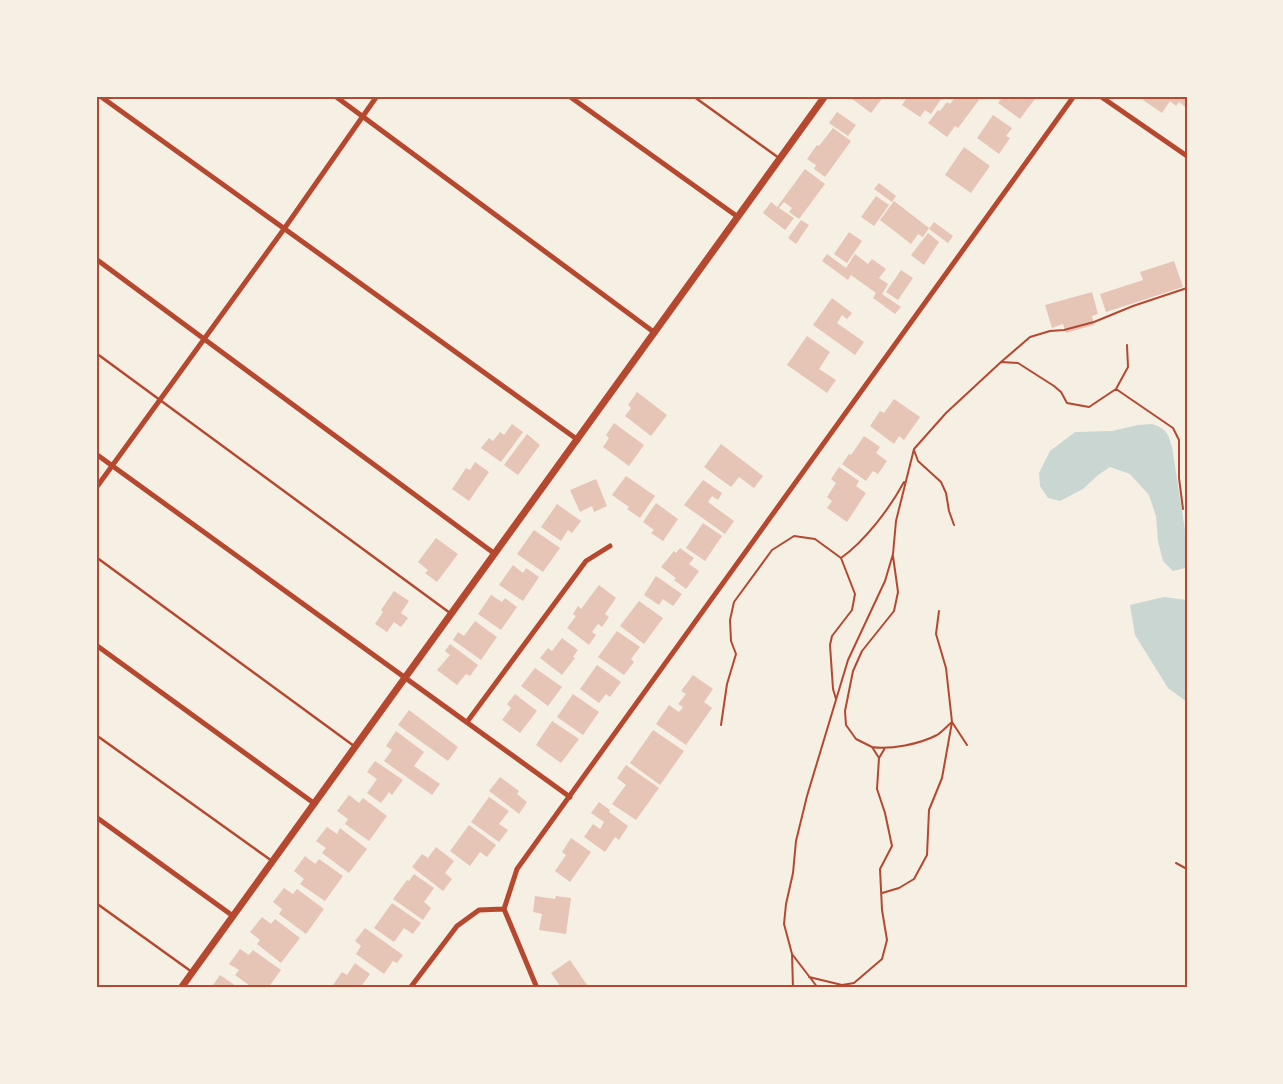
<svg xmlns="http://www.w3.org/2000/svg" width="1283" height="1084" font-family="'Nunito Sans',sans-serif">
	<rect width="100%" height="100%" fill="#f6efe4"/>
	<path fill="#c9d6d2" d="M 1152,424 C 1167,429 1168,433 1172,447 L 1187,543 L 1185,568 L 1173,571 L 1163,561 L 1158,541 L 1156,516 L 1149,495 L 1130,474 L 1110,467 L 1098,475 L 1083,489 L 1060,501 L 1048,498 L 1040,486 L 1039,473 L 1050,451 L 1075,432 L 1112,431 L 1138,425 Z
		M 1164,597 L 1187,600 L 1187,702 L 1168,688 L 1135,635 L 1130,605 Z"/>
	<path fill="#e6c5b7" d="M 848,96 L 884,96 L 871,113 Z
		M 908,96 L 943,96 L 931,114 L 925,110 L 920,117 L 902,105 Z
		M 956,96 L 973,96 L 979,100 L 958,128 L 955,126 L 947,137 L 928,123 L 938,110 L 940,111 L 947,102 L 950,104 Z
		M 1004,96 L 1009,100 L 1012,96 L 1037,96 L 1020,119 L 998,103 Z
		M 1146,96 L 1187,96 L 1187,108 L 1179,102 L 1176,106 L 1170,101 L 1162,113 L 1143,100 Z
		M 837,112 L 856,125 L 848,136 L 829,123 Z
		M 993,115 L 1012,128 L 1006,136 L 1010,138 L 999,154 L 977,138 Z
		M 833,128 L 851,141 L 825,177 L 814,169 L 816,165 L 807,159 L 817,145 L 819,146 Z
		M 964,147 L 990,166 L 971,193 L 945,175 Z
		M 805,169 L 825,184 L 799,219 L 789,212 L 792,208 L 784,202 L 779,208 L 794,218 L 785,230 L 763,213 L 771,202 L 777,207 Z
		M 879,183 L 896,196 L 892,202 L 874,189 Z
		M 876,196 L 889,205 L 874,226 L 861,217 Z
		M 894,201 L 929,228 L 923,237 L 918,234 L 911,244 L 880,220 Z
		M 801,220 L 809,225 L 796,244 L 788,238 Z
		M 934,222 L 953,236 L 948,243 L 929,229 Z
		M 849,232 L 862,241 L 847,263 L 834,254 Z
		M 928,233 L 939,242 L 924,265 L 911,255 Z
		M 827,254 L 846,268 L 855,254 L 868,264 L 872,259 L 886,269 L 879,278 L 888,284 L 882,294 L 901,307 L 895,314 L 873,298 L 876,293 L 851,275 L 848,280 L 822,261 Z
		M 1174,261 L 1183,287 L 1106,312 L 1100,294 L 1143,280 L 1140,272 Z
		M 901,270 L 913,278 L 898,300 L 886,292 Z
		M 1092,292 L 1098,314 L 1092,316 L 1094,325 L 1066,333 L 1063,324 L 1052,328 L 1045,305 Z
		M 832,298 L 852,313 L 847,319 L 842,315 L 837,323 L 864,342 L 855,355 L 813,325 Z
		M 807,336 L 830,352 L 819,369 L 836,380 L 827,393 L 787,365 Z
		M 637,392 L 667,415 L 651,436 L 625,416 L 631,408 L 628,405 Z
		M 894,399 L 920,417 L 904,440 L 899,436 L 894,444 L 870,426 L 880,411 L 884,413 Z
		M 614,423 L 644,445 L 629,466 L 603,447 L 609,438 L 606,435 Z
		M 512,424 L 523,432 L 501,462 L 481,448 L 489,438 L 493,441 L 500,432 L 504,435 Z
		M 527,434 L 540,445 L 518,475 L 504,465 Z
		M 864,436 L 880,447 L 876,453 L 887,461 L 878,474 L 873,471 L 866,481 L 842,464 L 849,454 L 851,455 Z
		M 721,444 L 763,476 L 754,488 L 739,477 L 731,487 L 704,467 Z
		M 475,462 L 489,472 L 469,501 L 452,489 L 466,468 L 470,470 Z
		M 839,467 L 859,481 L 856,486 L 866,493 L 847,522 L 827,508 L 832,501 L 827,497 L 836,483 L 831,479 Z
		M 626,476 L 655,496 L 640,518 L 627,509 L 629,507 L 612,495 Z
		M 596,479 L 607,506 L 594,512 L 592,506 L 580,512 L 570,490 Z
		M 703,480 L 722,493 L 718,500 L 712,496 L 708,502 L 734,521 L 725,534 L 684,505 Z
		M 656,503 L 678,519 L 663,541 L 651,533 L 654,530 L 643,522 Z
		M 557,504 L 581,521 L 572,533 L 568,530 L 561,541 L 541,527 Z
		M 703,523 L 722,536 L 705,561 L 686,548 Z
		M 534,530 L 560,548 L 543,572 L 517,554 Z
		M 436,538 L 458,554 L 437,582 L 425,573 L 428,570 L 418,562 Z
		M 680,548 L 694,558 L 689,564 L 699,571 L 686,589 L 674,580 L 676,578 L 661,567 L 674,551 L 676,553 Z
		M 513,565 L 523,573 L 526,568 L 539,577 L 523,601 L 499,585 Z
		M 656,576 L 682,594 L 673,606 L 663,599 L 659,605 L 644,595 Z
		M 599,585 L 616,598 L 605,614 L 609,617 L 602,627 L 598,624 L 592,632 L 596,635 L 589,645 L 567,628 L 576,616 L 573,614 L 578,606 L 581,609 Z
		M 394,591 L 409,601 L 401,613 L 408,618 L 401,627 L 394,622 L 387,632 L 375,624 L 383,612 L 381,610 Z
		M 491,595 L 502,602 L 505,598 L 517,607 L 501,630 L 478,614 Z
		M 639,601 L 663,618 L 644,644 L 620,626 Z
		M 475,621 L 497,637 L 481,660 L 453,640 L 458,632 L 464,636 Z
		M 617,631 L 640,647 L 631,659 L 634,662 L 624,675 L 598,657 Z
		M 562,638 L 578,650 L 573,657 L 575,658 L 562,675 L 540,658 L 548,648 L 552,651 Z
		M 450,644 L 478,665 L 470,676 L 466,674 L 457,685 L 437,670 L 450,655 L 445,651 Z
		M 597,665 L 621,682 L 610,697 L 606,694 L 599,703 L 580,689 Z
		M 535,668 L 562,687 L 548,706 L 521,686 Z
		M 693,675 L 713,689 L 704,702 L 712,708 L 686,745 L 656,724 L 669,705 L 679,712 L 683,707 L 678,704 L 686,694 L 681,691 Z
		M 515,694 L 537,711 L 520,733 L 502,720 L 511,708 L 507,704 Z
		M 573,694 L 599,712 L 583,735 L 557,717 Z
		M 409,710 L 458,747 L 448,761 L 398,725 Z
		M 552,721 L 579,739 L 561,763 L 536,745 Z
		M 653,730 L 684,751 L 660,785 L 630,763 Z
		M 396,731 L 424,752 L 414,766 L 440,784 L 432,795 L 384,761 L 392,750 L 386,746 Z
		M 375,761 L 403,780 L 392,795 L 389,792 L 381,803 L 367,793 L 377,779 L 367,772 Z
		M 626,765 L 659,788 L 636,820 L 612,804 L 626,785 L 617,778 Z
		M 500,777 L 519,791 L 517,794 L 527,802 L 519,814 L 489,791 Z
		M 349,795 L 359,803 L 363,798 L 387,816 L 369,841 L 345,824 L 348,819 L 337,811 Z
		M 489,797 L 509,811 L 499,824 L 508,830 L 499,842 L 471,822 Z
		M 599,802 L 610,810 L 609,812 L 628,826 L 619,840 L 615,837 L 605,852 L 584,837 L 593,824 L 600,829 L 604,822 L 591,813 Z
		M 469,825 L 496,845 L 487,857 L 480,852 L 470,866 L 450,851 Z
		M 327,827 L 337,834 L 340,828 L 367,849 L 349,873 L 322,853 L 326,848 L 316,841 Z
		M 571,838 L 591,852 L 570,882 L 555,871 L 566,855 L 562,852 Z
		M 436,847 L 454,861 L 445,873 L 452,879 L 443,891 L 412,867 L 422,854 L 428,858 Z
		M 305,856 L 315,864 L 319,859 L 343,876 L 325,901 L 300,884 L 304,879 L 294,871 Z
		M 414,874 L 434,888 L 424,902 L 431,908 L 423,920 L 393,899 L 407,880 L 409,881 Z
		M 284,888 L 293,894 L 297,889 L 324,909 L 306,934 L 279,914 L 282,909 L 273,902 Z
		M 535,896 L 555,899 L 556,896 L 571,898 L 566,934 L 539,930 L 542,914 L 533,912 Z
		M 392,903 L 421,923 L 413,934 L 404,928 L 394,942 L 374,928 Z
		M 262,917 L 271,924 L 275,919 L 300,938 L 281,963 L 257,944 L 260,940 L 250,932 Z
		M 365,928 L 403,955 L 397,963 L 393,961 L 384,974 L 356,954 L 361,946 L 355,941 Z
		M 240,949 L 249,955 L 253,950 L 281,970 L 268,988 L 253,988 L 235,975 L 239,970 L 229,964 Z
		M 570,960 L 587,985 L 583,988 L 557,988 L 560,986 L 551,973 Z
		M 355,963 L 370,974 L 360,988 L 331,988 L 342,972 L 347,975 Z
		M 220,975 L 239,988 L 211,988 Z"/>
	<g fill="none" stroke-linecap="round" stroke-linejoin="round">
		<path stroke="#b5482f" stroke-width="2" d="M 1001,362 L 1018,363 L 1054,386 L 1061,392 L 1067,403 L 1089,407 L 1116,389 L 1128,367 L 1127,345
			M 1116,389 L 1173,428 L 1179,440 L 1179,478 L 1183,509
			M 914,450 L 918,461 L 941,482 L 946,493 L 949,511 L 954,525
			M 841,558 C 865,541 890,508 904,482
			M 721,725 L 727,684 L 736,654 L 731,641 L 730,620 L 734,602 L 772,550 L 794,536 L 815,539 L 841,558 L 855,594 L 852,610 L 832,636 L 830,645 L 833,689 L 836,699
			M 872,747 C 890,750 920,744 937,735 C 942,732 947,726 952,722 L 967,745
			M 879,758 L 885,748
			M 1176,863 L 1187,869
			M 882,893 L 899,888 L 914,879 L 927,855 L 929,810 L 942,778 L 952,722 L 946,668 L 936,634 L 939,611
			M 792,954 L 818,988
			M 809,977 L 842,985 L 854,983 L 882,959 L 887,940 L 882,910 L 880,869 L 892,846 L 885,813 L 877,789 L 879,758 L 872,747 L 856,739 L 846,725 L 845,711 L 853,671 L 862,651 L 894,611 L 898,592 L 893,556
			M 793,988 L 792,954 L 784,924 L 786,904 L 793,873 L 796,841 L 807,796 L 848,660 L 885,581 L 893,554 L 896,521 L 914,449 L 946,413 L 1001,362 L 1030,337 L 1050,331 L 1064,330 L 1094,322 L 1133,306 L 1187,288"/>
		<path stroke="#b5482f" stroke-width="2.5" d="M 693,96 L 779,158
			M 96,353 L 450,613
			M 96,557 L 354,746
			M 96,735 L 272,861
			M 96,903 L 192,972"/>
		<path stroke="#b5482f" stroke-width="5" d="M 100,96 L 578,440
			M 335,96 L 655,333
			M 569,96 L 738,217
			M 1100,96 L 1187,156
			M 96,259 L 495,554
			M 96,454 L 570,797
			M 96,488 L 284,229 L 377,96
			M 96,645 L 315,804
			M 467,722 L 586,561 L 610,546
			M 96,817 L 233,916
			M 504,909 L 517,869 L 1074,96
			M 504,909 L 537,988
			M 96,986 L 99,988
			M 410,988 L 457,926 L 479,910 L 504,909"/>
		<path stroke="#b5482f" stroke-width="7" d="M 181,988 L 825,96"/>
	</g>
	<rect width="1283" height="1084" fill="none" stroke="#f6efe4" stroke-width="195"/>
	<rect x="98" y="98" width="1088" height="888" fill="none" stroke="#b5482f" stroke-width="2"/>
</svg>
